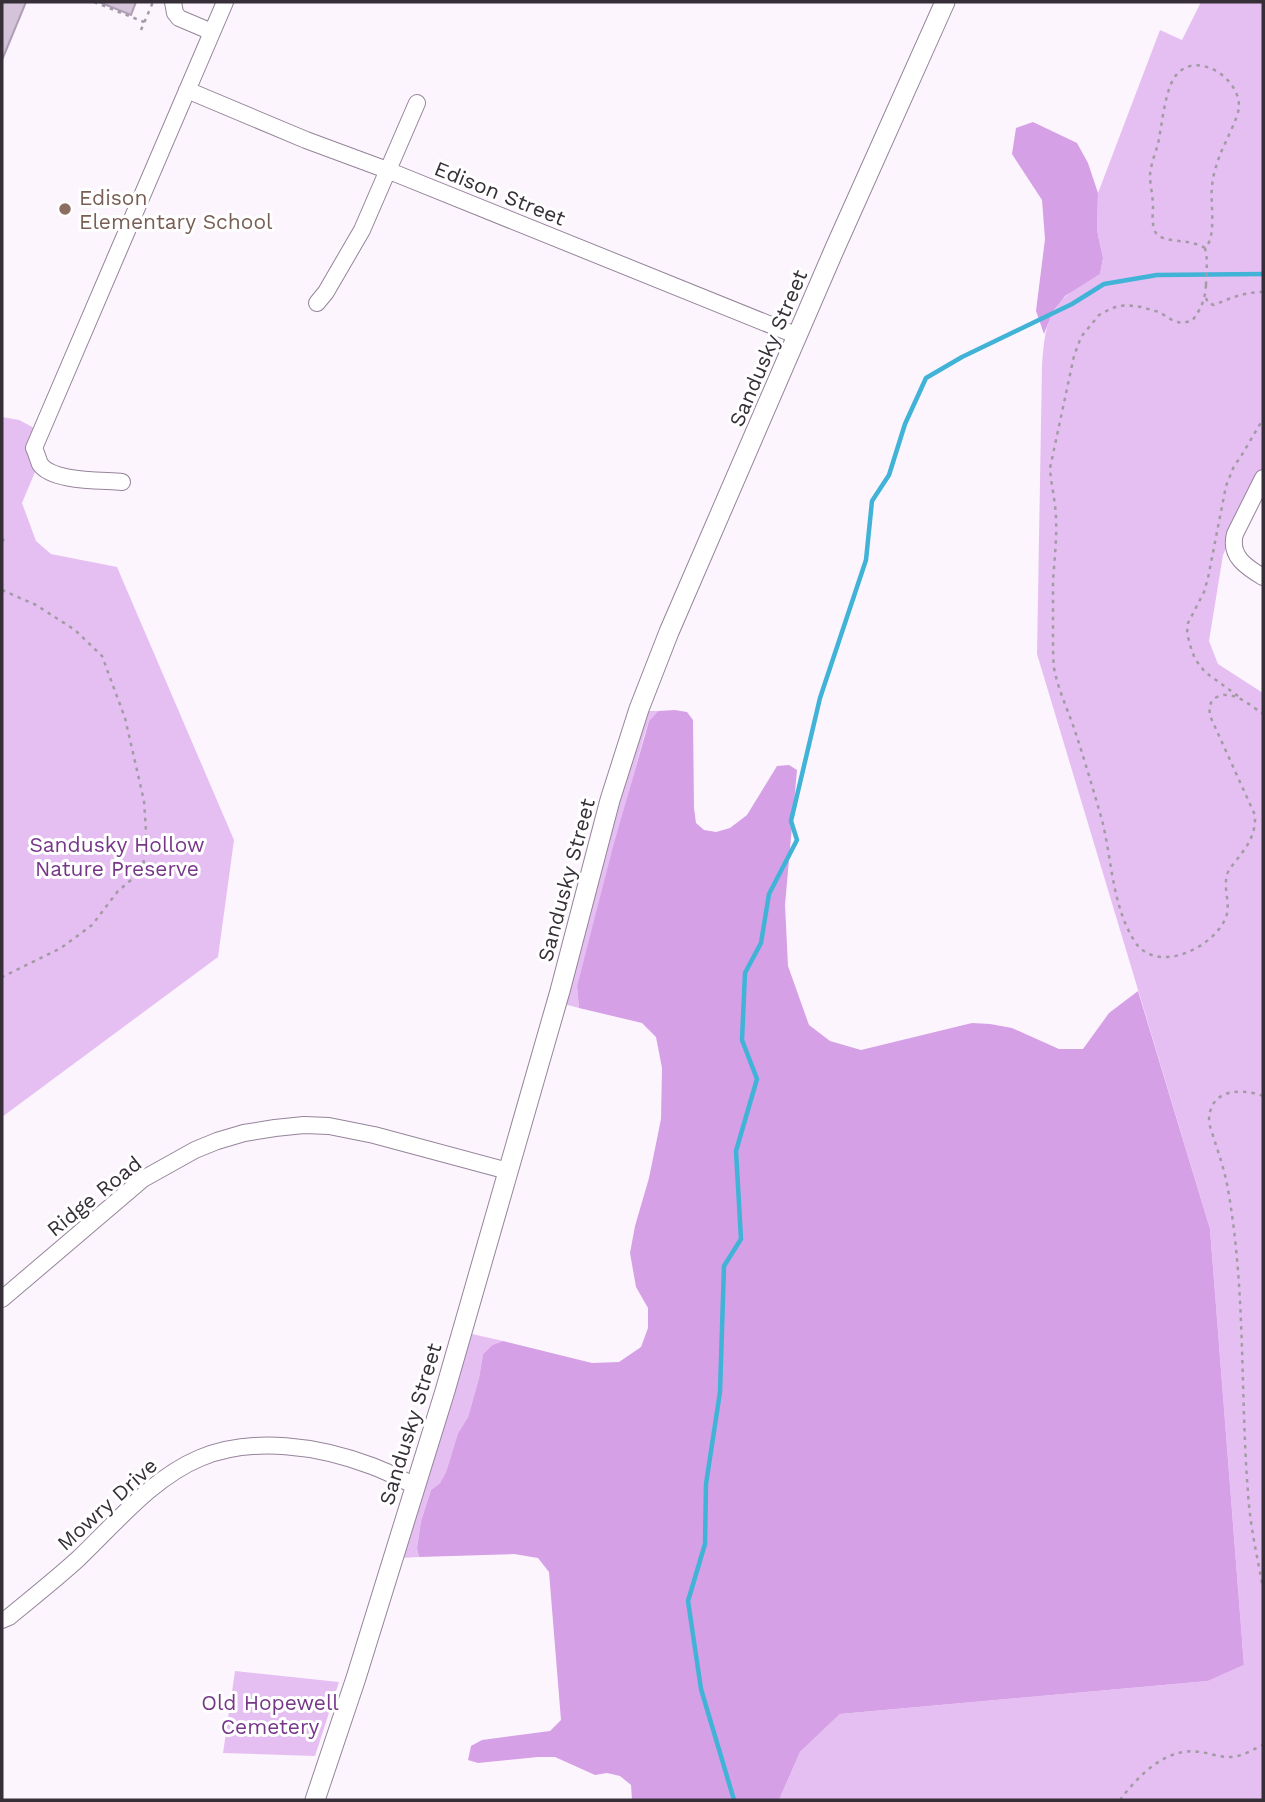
<svg xmlns="http://www.w3.org/2000/svg" width="1265" height="1802" font-family="'Work Sans',sans-serif">
	<rect width="100%" height="100%" fill="#fcf5fe"/>
	<path fill="#e6bff2" d="M 1201,2 L 1263,2 L 1263,469 L 1223,555 L 1209,641 L 1218,664 L 1263,693 L 1263,1800 L 779,1800 L 800,1752 L 840,1714 L 1208,1681 L 1244,1665 L 1210,1229 L 1037,654 L 1042,366 C 1044,341 1045,312 1067,295 C 1077,287 1089,281 1100,274 L 1103,258 L 1097,230 L 1098,193 L 1160,30 L 1182,40 Z
		M 2,417 L 19,420 L 36,429 L 30,443 L 35,472 L 22,503 L 36,541 L 51,554 L 117,567 L 234,840 L 218,957 L 2,1117 Z
		M 646,711 L 658,711 L 649,721 L 644,736 L 577,986 L 579,1008 L 564,1004 L 603,855 Z
		M 472,1334 L 503,1341 L 492,1345 L 483,1354 L 479,1378 L 468,1417 L 458,1433 L 446,1472 L 440,1483 L 431,1490 L 421,1521 L 417,1548 L 419,1557 L 401,1558 Z
		M 235,1671 L 339,1682 L 315,1756 L 223,1753 Z"/>
	<path fill="#d6a0e6" d="M 1033,122 L 1077,143 L 1088,163 L 1098,193 L 1097,230 L 1103,258 L 1100,274 L 1065,296 L 1053,311 L 1044,334 L 1036,311 L 1045,239 L 1042,200 L 1012,154 L 1016,128 Z
		M 675,710 L 687,712 L 693,720 L 694,808 L 696,823 L 704,830 L 716,832 L 730,828 L 747,815 L 777,766 L 789,765 L 797,770 L 785,905 L 788,966 L 809,1025 L 830,1041 L 861,1050 L 972,1023 L 990,1024 L 1012,1028 L 1059,1049 L 1083,1049 L 1109,1013 L 1138,991 L 1210,1229 L 1244,1665 L 1208,1681 L 840,1714 L 800,1752 L 779,1800 L 632,1800 L 631,1785 L 620,1776 L 607,1773 L 595,1775 L 555,1757 L 538,1757 L 478,1763 L 468,1760 L 471,1746 L 482,1740 L 550,1731 L 561,1720 L 549,1572 L 538,1558 L 514,1554 L 419,1557 L 417,1548 L 421,1521 L 431,1490 L 440,1483 L 446,1472 L 458,1433 L 468,1417 L 479,1378 L 483,1354 L 492,1345 L 503,1341 L 592,1363 L 619,1362 L 641,1347 L 648,1328 L 648,1308 L 636,1287 L 630,1253 L 635,1226 L 649,1178 L 661,1119 L 662,1068 L 656,1037 L 642,1023 L 579,1008 L 577,986 L 613,847 L 649,721 L 658,711 Z"/>
	<g fill="none" stroke-linecap="round" stroke-linejoin="round">
		<path stroke="#40b3d7" stroke-width="4.5" d="M 734,1800 L 701,1689 L 688,1601 L 705,1544 L 706,1484 L 720,1392 L 724,1266 L 741,1239 L 736,1151 L 757,1079 L 742,1040 L 745,973 L 761,943 L 769,894 L 797,840 L 791,821 L 820,698 L 866,560 L 872,501 L 889,475 L 905,424 L 926,378 L 962,357 L 1072,304 L 1104,284 L 1157,275 L 1263,274"/>
	</g>
	<path fill="#d5c3da" stroke="#b09eb5" stroke-width="2" d="M 2,2 L 26,2 L 2,60 Z
		M 99,2 L 136,2 L 131,15 Z"/>
	<g fill="none" stroke-linecap="round" stroke-linejoin="round">
		<g stroke="#95849a" stroke-width="18">
			<path id="minor" d="M 173,2 L 175,13 L 179,18 L 212,32
				M 187,90 L 306,140 L 387,170 L 798,336
				M 317,303 L 326,292 L 362,230 L 417,103
				M 1263,478 L 1235,534 C 1229,556 1246,567 1263,577
				M 122,482 C 102,480 52,482 40,464 C 38,459 36,452 34,448 L 225,2
				M 2,1299 L 143,1179 L 195,1150 L 217,1141 L 244,1133 L 275,1128 L 304,1125 L 329,1126 L 374,1135 L 508,1171
				M 2,1620 L 9,1617 C 32,1598 56,1579 78,1559 C 115,1524 152,1478 200,1458 C 253,1436 319,1446 372,1466 C 386,1471 401,1479 415,1486"/>
		</g>
		<g stroke="#95849a" stroke-width="21">
			<path id="major" d="M 315,1800 L 356,1678 L 445,1391 L 560,991 L 610,800 L 639,709 L 669,632 L 835,248 L 945,2"/>
		</g>
		<path stroke="#a29ba4" stroke-width="2.5" stroke-dasharray="3.5 5" stroke-linecap="butt" d="M 94,2 L 144,22
			M 141,30 L 153,2
			M 1205,248 C 1190,238 1164,244 1156,233 C 1154,231 1153,226 1153,223 C 1152,218 1153,212 1153,207 C 1153,196 1150,185 1150,175 C 1151,164 1155,154 1158,144 C 1162,126 1165,85 1178,73 C 1199,52 1239,78 1239,106 C 1239,117 1224,144 1220,155 C 1216,165 1213,176 1212,186 C 1210,203 1217,237 1205,248 L 1207,260 L 1206,285
			M 1206,285 C 1205,300 1201,309 1192,321 L 1181,323 L 1172,320 L 1159,312 L 1141,307 L 1126,305 L 1112,308 L 1099,315 L 1081,337 L 1074,356 L 1050,468 C 1051,486 1056,502 1056,520 C 1057,541 1054,562 1053,583 C 1053,601 1053,619 1053,636 C 1053,647 1053,658 1054,668 C 1058,689 1067,708 1074,728 C 1084,758 1093,789 1102,820 C 1112,860 1112,906 1135,942 C 1157,975 1214,948 1226,917 C 1231,904 1223,889 1227,875 C 1228,870 1232,866 1235,862 C 1247,847 1256,835 1255,815 L 1210,716 C 1209,708 1209,701 1217,697 C 1233,689 1251,706 1263,714
			M 1206,298 L 1208,303 L 1214,305 C 1231,298 1244,292 1263,292
			M 2,542 L 6,535
			M 2,590 L 36,605 L 75,630 L 102,656 L 125,718 L 144,801 L 146,831 L 143,870 L 118,891 L 92,925 L 61,948 L 2,977
			M 1238,696 L 1205,672 L 1195,659 L 1190,645 L 1187,633 L 1188,623 L 1204,592 L 1208,578 L 1226,486 L 1234,466 L 1240,458 L 1263,419
			M 1263,1096 C 1238,1087 1208,1090 1209,1123 C 1215,1143 1223,1164 1227,1184 C 1246,1286 1240,1390 1248,1493 C 1250,1525 1257,1556 1263,1588
			M 1120,1800 C 1135,1780 1157,1756 1184,1752 C 1199,1749 1213,1756 1227,1757 C 1240,1758 1252,1750 1263,1745"/>
		<use href="#minor" stroke="#fff" stroke-width="16"/>
		<use href="#major" stroke="#fff" stroke-width="19"/>
	</g>
	<circle fill="#8d6e63" stroke="#fff" stroke-width="2.5" cx="65" cy="209" r="7"/>
	<g text-anchor="middle" dominant-baseline="central" stroke-width="6" stroke-linejoin="round" paint-order="stroke">
		<g font-size="21" fill="#362f38" stroke="#fff">
			<text transform="translate(500 193) rotate(22)">Edison Street</text>
			<text transform="translate(768 348) rotate(-67)">Sandusky Street</text>
			<text transform="translate(566 880) rotate(-75)">Sandusky Street</text>
			<text transform="translate(94 1196) rotate(-39)">Ridge Road</text>
			<text transform="translate(410 1424) rotate(-73)">Sandusky Street</text>
			<text transform="translate(107 1504) rotate(-42)">Mowry Drive</text>
		</g>
		<g font-size="21" fill="#785e54" stroke="#fff" text-anchor="start">
			<text x="79" y="197">Edison<tspan x="79" dy="24">Elementary School</tspan></text>
		</g>
		<g font-size="21" fill="#773789" stroke="#fff">
			<text x="117" y="844">Sandusky Hollow<tspan x="117" dy="24">Nature Preserve</tspan></text>
			<text x="270" y="1702">Old Hopewell<tspan x="270" dy="24">Cemetery</tspan></text>
		</g>
	</g>
	<rect width="1265" height="1802" fill="none" stroke="#362f38" stroke-width="7"/>
</svg>
